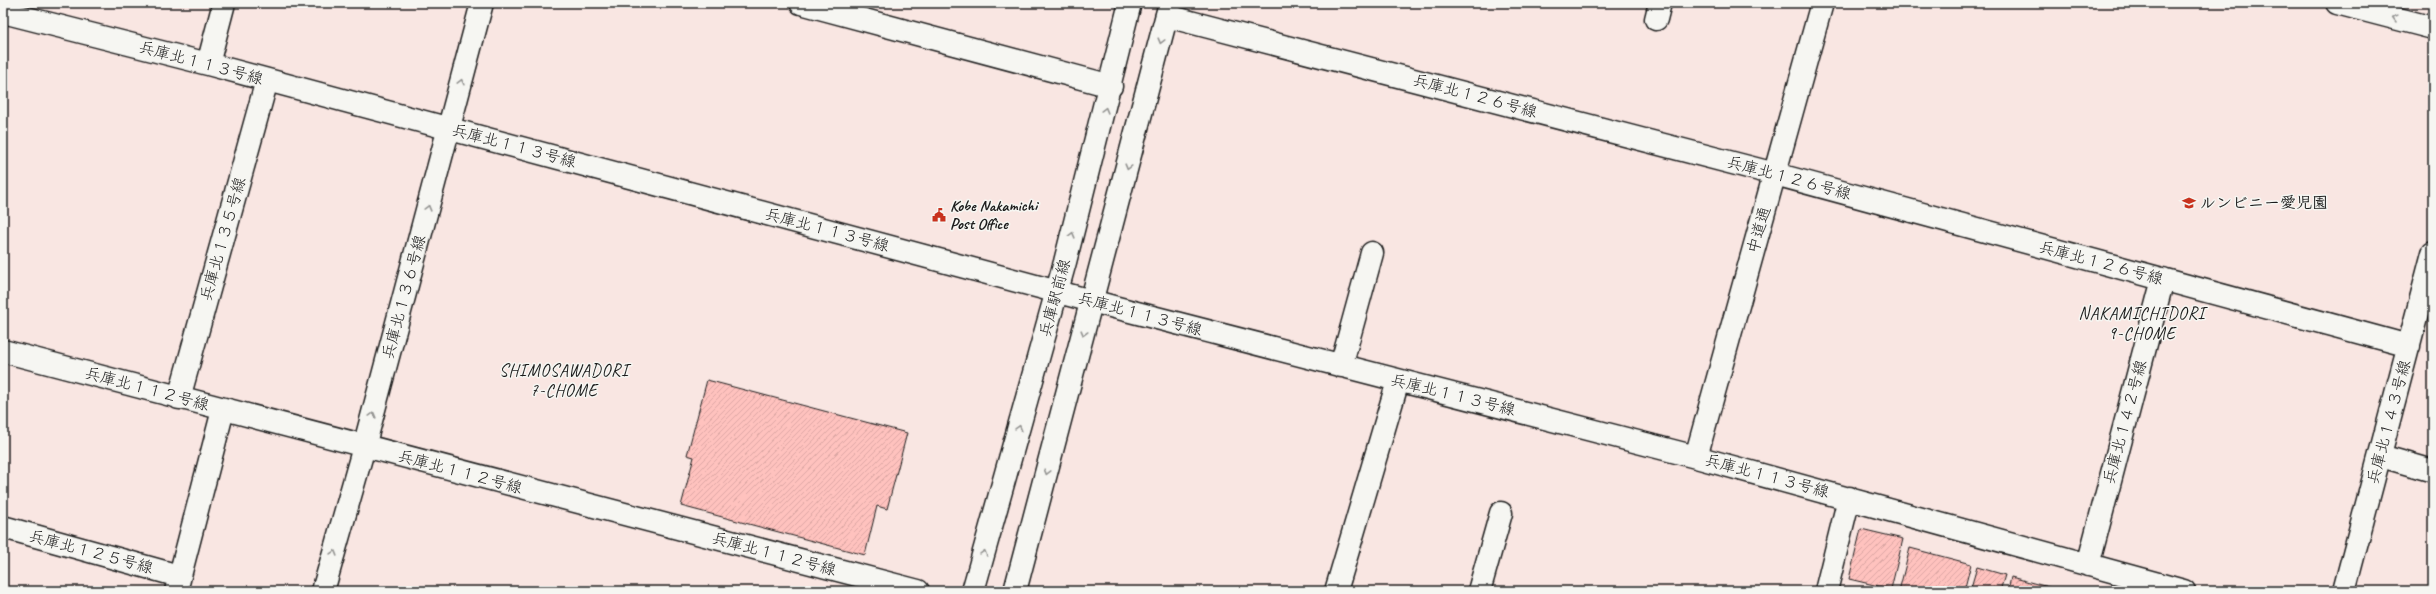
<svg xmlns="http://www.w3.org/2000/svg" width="2436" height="594" font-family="Caveat,'Klee One',sans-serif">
	<defs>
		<pattern id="building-hatch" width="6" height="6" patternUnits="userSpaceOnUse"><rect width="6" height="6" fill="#ffc2be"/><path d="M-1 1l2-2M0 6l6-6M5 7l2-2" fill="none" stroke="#daa6a3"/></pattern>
	</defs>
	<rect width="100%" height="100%" fill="#f9e6e2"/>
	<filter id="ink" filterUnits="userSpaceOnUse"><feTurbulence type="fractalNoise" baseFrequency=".025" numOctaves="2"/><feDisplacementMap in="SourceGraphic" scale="8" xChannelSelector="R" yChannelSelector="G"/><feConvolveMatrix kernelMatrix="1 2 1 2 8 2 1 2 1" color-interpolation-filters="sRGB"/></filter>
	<g filter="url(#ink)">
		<path fill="url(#building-hatch)" stroke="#1c1c1c" d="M 707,380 L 907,433 L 887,509 L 877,506 L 865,555 L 681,506 L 694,457 L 687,455 Z
			M 1861,529 L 1903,539 L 1891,589 L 1849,579 Z
			M 1910,548 L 1971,564 L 1964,591 L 1899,591 Z
			M 1977,567 L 2005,575 L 2000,591 L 1970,591 Z
			M 2011,577 L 2063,591 L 2008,591 Z
			M 1849,587 L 1866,591 L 1848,591 Z"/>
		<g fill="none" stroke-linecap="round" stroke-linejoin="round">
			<g stroke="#1c1c1c" stroke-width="25">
				<path id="street" d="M 801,3 L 1111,86
					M 2337,3 L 2433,28
					M 3,12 L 208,64 L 1114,307 L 1696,457 L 2184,591
					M 1167,16 L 1775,174 L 2409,346
					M 1656,19 L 1660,3
					M 208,64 L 224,3
					M 3,351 L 918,591
					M 1341,366 L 1372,253
					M 179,398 L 267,80
					M 2381,456 L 2433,471
					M 1696,457 L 1822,3
					M 3,527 L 179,576
					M 2088,565 L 2163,279
					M 176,591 L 223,410
					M 323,591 L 364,447 L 482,3
					M 1336,591 L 1398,381
					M 1479,591 L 1501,513
					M 1826,591 L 1849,498
					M 2344,591 L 2433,253"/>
			</g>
			<g stroke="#1c1c1c" stroke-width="25">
				<path id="secondary" d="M 973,591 L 1065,262 L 1130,3
					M 1015,591 L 1170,3"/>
			</g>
			<use href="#street" stroke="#f6f6f2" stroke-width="22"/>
			<use href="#secondary" stroke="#f6f6f2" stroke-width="22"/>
		</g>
		<defs><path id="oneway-chevron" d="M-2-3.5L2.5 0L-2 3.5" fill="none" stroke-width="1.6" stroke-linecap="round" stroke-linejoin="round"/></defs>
		<g stroke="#949492">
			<use href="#oneway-chevron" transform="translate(2395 18) rotate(-165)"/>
			<use href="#oneway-chevron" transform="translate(1161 41) rotate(105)"/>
			<use href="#oneway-chevron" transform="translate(461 82) rotate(-76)"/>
			<use href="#oneway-chevron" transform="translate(1105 110) rotate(-75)"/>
			<use href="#oneway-chevron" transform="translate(1128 167) rotate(105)"/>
			<use href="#oneway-chevron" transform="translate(428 208) rotate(-75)"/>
			<use href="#oneway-chevron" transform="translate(1072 235) rotate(-75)"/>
			<use href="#oneway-chevron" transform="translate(1084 333) rotate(105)"/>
			<use href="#oneway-chevron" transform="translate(373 415) rotate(-75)"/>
			<use href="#oneway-chevron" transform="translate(1019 428) rotate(-74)"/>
			<use href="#oneway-chevron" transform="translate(1047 472) rotate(105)"/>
			<use href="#oneway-chevron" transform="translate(334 553) rotate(-74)"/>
			<use href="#oneway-chevron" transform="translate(984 553) rotate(-74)"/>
		</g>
	</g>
	<defs>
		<g id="school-bare" transform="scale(1.08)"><path d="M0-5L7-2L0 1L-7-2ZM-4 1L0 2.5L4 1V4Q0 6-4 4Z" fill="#c8321e" stroke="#f6f6f2" stroke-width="2.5" paint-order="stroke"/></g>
		<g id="civic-bare" transform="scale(1.08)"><path d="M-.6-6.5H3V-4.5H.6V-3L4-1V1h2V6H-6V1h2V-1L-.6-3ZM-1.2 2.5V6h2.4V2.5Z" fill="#c8321e" stroke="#f6f6f2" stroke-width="2.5" paint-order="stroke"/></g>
	</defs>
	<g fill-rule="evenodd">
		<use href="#school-bare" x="2189" y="203"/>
		<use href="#civic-bare" x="939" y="215"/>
	</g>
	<g text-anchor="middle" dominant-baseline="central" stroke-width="3" stroke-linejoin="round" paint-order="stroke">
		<g font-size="16" fill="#1c1c1c" stroke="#f6f6f2">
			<text transform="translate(201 63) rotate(15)">兵庫北１１３号線</text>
			<text transform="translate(1475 96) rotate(15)">兵庫北１２６号線</text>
			<text transform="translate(514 146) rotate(15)">兵庫北１１３号線</text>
			<text transform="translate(1789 178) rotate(15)">兵庫北１２６号線</text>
			<text transform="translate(827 230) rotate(15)">兵庫北１１３号線</text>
			<text transform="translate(1759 230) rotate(-74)">中道通</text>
			<text transform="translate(223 239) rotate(-74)">兵庫北１３５号線</text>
			<text transform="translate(2101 263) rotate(15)">兵庫北１２６号線</text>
			<text transform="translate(404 297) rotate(-75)">兵庫北１３６号線</text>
			<text transform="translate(1055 298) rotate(-75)">兵庫駅前線</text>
			<text transform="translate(1140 314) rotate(15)">兵庫北１１３号線</text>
			<text transform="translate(147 389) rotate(15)">兵庫北１１２号線</text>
			<text transform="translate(1453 395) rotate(14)">兵庫北１１３号線</text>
			<text transform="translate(2125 422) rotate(-75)">兵庫北１４２号線</text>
			<text transform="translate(2389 422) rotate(-75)">兵庫北１４３号線</text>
			<text transform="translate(460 472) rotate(15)">兵庫北１１２号線</text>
			<text transform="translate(1767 476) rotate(15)">兵庫北１１３号線</text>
			<text transform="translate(91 552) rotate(15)">兵庫北１２５号線</text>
			<text transform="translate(774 554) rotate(15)">兵庫北１１２号線</text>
		</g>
		<g font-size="16" font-weight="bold" fill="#1c1c1c" stroke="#f6f6f2" text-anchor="start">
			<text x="2200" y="203">ルンビニー愛児園</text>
			<text x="950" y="206">Kobe Nakamichi<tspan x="950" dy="18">Post Office</tspan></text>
		</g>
		<g font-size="17" letter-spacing="1" fill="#1c1c1c" stroke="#f6f6f2">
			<text x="2142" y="313">NAKAMICHIDORI<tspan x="2142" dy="20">9-CHOME</tspan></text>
			<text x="564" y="370">SHIMOSAWADORI<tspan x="564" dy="20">7-CHOME</tspan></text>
		</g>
	</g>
	<rect width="2436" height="594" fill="none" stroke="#f6f6f2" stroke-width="16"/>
	<rect x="8" y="8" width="2420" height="578" fill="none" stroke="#1c1c1c" stroke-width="1.5" filter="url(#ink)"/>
</svg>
